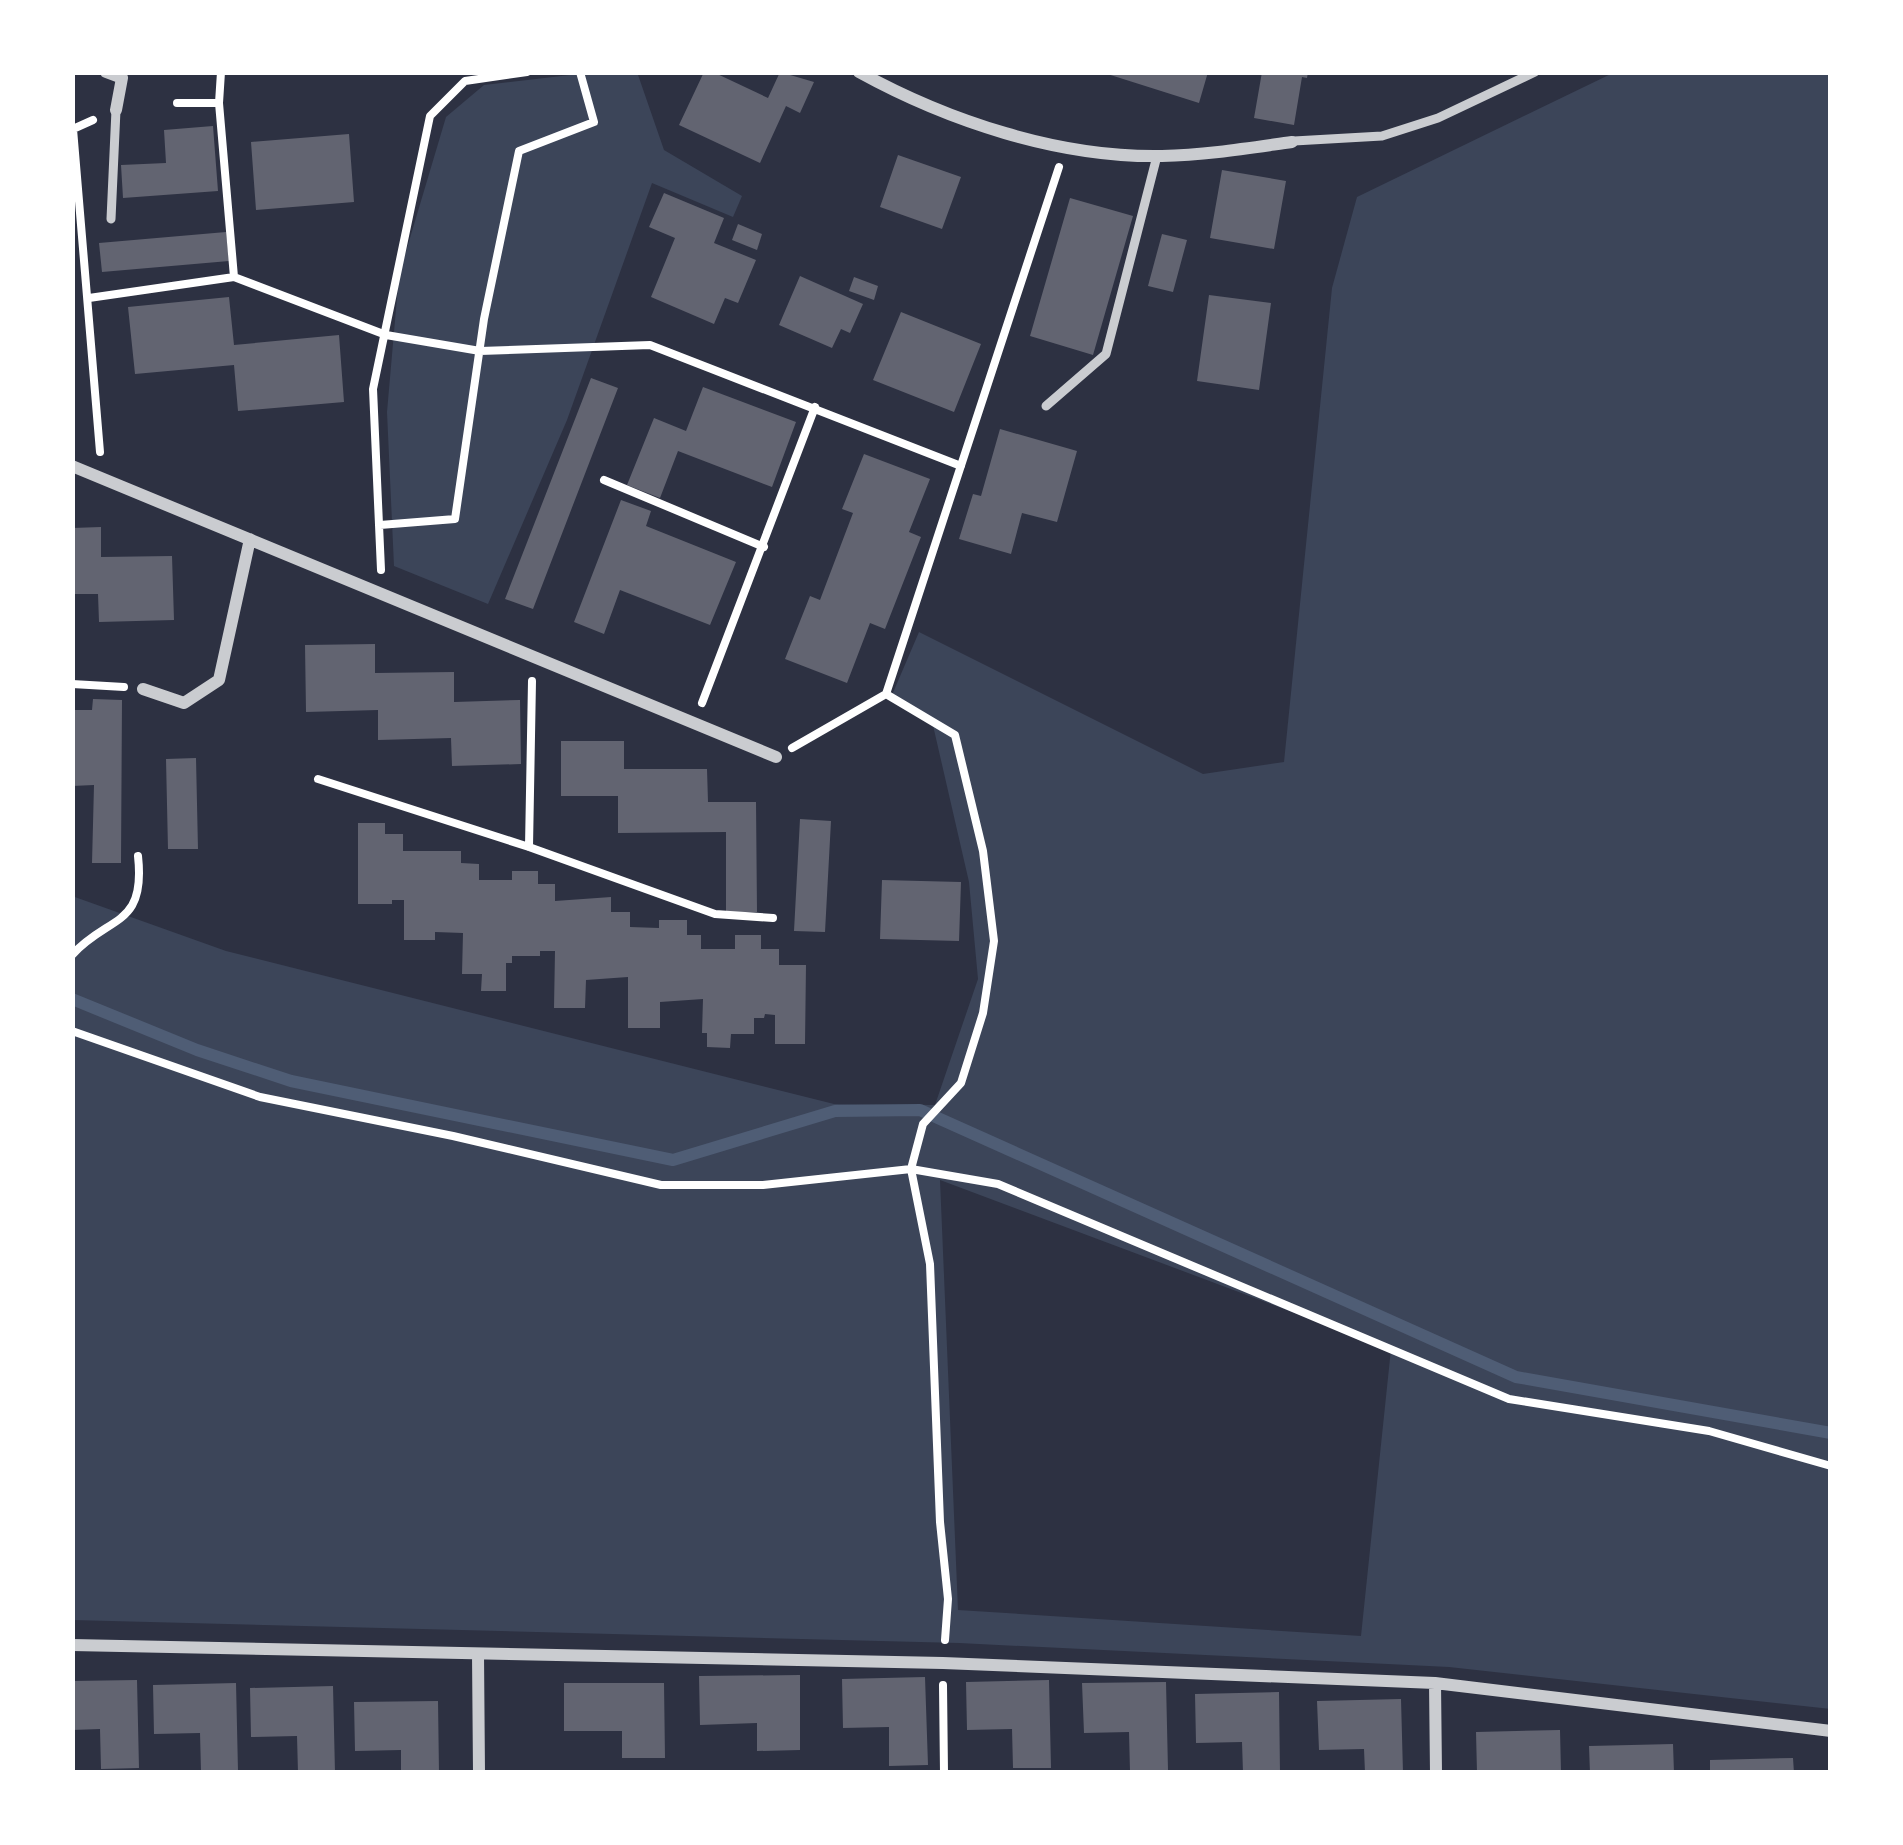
<svg xmlns="http://www.w3.org/2000/svg" width="1903" height="1845" font-family="Cabin,sans-serif">
	<rect width="100%" height="100%" fill="#2d3142"/>
	<path fill="#3c4559" fill-rule="evenodd" d="M 596,72 L 637,72 L 664,150 L 742,196 L 733,217 L 652,183 L 567,420 L 488,604 L 394,566 L 387,412 L 399,275 L 446,117 L 484,85 Z
		M 1615,72 L 1831,72 L 1831,1709 L 1449,1667 L 959,1643 L 72,1620 L 72,896 L 226,951 L 834,1104 L 935,1105 L 978,979 L 969,882 L 932,721 L 892,695 L 919,632 L 1203,774 L 1284,762 L 1332,288 L 1357,197 ZM 940,1180 L 1391,1349 L 1361,1636 L 958,1610 Z"/>
	<g fill="none" stroke-linecap="round" stroke-linejoin="round">
		<path stroke="#4f5d75" stroke-width="12" d="M 72,999 L 197,1050 L 291,1081 L 673,1160 L 835,1111 L 920,1110 L 1516,1377 L 1831,1433"/>
	</g>
	<path fill="#626471" d="M 704,72 L 713,72 L 768,98 L 780,72 L 814,82 L 800,113 L 786,106 L 760,163 L 679,125 Z
		M 1101,72 L 1208,72 L 1199,103 Z
		M 1262,72 L 1308,72 L 1307,78 L 1302,77 L 1294,125 L 1254,118 Z
		M 213,126 L 218,191 L 123,198 L 121,165 L 166,163 L 164,130 Z
		M 349,134 L 354,202 L 256,210 L 251,142 Z
		M 898,155 L 961,177 L 942,229 L 880,207 Z
		M 1222,170 L 1286,181 L 1274,249 L 1210,238 Z
		M 664,193 L 724,218 L 714,243 L 756,260 L 738,303 L 725,298 L 714,324 L 651,297 L 675,238 L 649,227 Z
		M 1070,198 L 1133,216 L 1093,355 L 1030,336 Z
		M 738,224 L 762,234 L 757,250 L 732,240 Z
		M 226,232 L 229,261 L 102,272 L 99,243 Z
		M 1162,234 L 1187,240 L 1173,292 L 1148,286 Z
		M 800,276 L 863,304 L 850,333 L 841,329 L 832,348 L 779,325 Z
		M 854,277 L 878,286 L 874,300 L 849,291 Z
		M 1209,295 L 1271,303 L 1259,390 L 1197,381 Z
		M 229,297 L 234,345 L 339,335 L 344,402 L 238,411 L 234,365 L 135,374 L 128,307 Z
		M 901,312 L 981,344 L 954,412 L 873,380 Z
		M 591,378 L 618,388 L 533,609 L 505,599 Z
		M 703,387 L 796,422 L 772,487 L 678,451 L 660,498 L 627,485 L 654,418 L 686,431 Z
		M 1000,429 L 1077,451 L 1057,522 L 1022,513 L 1011,554 L 959,539 L 973,494 L 981,496 Z
		M 864,454 L 930,479 L 909,532 L 921,537 L 885,629 L 870,623 L 847,683 L 785,659 L 810,596 L 820,600 L 853,513 L 842,509 Z
		M 621,500 L 651,511 L 646,526 L 736,562 L 710,625 L 620,590 L 604,634 L 574,622 Z
		M 101,527 L 101,557 L 172,556 L 174,620 L 99,622 L 98,594 L 72,594 L 72,528 Z
		M 375,644 L 375,673 L 454,672 L 454,702 L 520,700 L 521,764 L 452,766 L 451,738 L 378,740 L 378,710 L 306,712 L 305,645 Z
		M 93,699 L 122,700 L 121,863 L 92,863 L 94,785 L 72,786 L 72,710 L 92,710 Z
		M 561,741 L 624,741 L 624,769 L 707,769 L 708,802 L 756,802 L 757,912 L 726,912 L 726,832 L 618,833 L 618,796 L 561,796 Z
		M 196,758 L 198,849 L 168,849 L 166,759 Z
		M 800,819 L 831,821 L 825,932 L 794,931 Z
		M 358,823 L 385,823 L 385,834 L 403,834 L 403,851 L 461,851 L 461,863 L 479,864 L 479,880 L 512,880 L 512,871 L 538,871 L 538,884 L 555,884 L 555,901 L 611,897 L 611,912 L 630,912 L 630,927 L 659,928 L 659,920 L 687,920 L 687,935 L 701,935 L 701,949 L 735,949 L 735,935 L 761,935 L 761,949 L 779,949 L 779,965 L 806,965 L 805,1044 L 775,1044 L 775,1015 L 765,1014 L 764,1018 L 754,1018 L 754,1034 L 731,1034 L 730,1048 L 707,1047 L 707,1033 L 702,1033 L 703,999 L 660,1002 L 660,1028 L 628,1028 L 628,977 L 586,980 L 585,1008 L 554,1008 L 555,951 L 540,951 L 540,956 L 512,956 L 512,963 L 506,963 L 506,991 L 481,991 L 482,974 L 462,974 L 463,933 L 435,932 L 435,940 L 404,940 L 404,900 L 392,900 L 392,904 L 358,904 Z
		M 882,880 L 961,882 L 959,941 L 880,939 Z
		M 800,1675 L 800,1750 L 757,1751 L 757,1723 L 700,1725 L 699,1676 Z
		M 925,1677 L 928,1765 L 889,1766 L 889,1727 L 843,1728 L 842,1679 Z
		M 137,1680 L 139,1768 L 101,1769 L 100,1729 L 72,1730 L 72,1681 Z
		M 1049,1680 L 1051,1768 L 1013,1768 L 1012,1729 L 967,1730 L 966,1682 Z
		M 1166,1682 L 1168,1770 L 1130,1771 L 1129,1732 L 1084,1733 L 1082,1683 Z
		M 236,1683 L 238,1771 L 201,1772 L 200,1733 L 154,1734 L 153,1685 Z
		M 564,1683 L 664,1683 L 665,1758 L 622,1758 L 622,1731 L 564,1731 Z
		M 333,1686 L 335,1773 L 298,1773 L 297,1736 L 251,1737 L 250,1688 Z
		M 1279,1692 L 1280,1773 L 1243,1773 L 1242,1742 L 1196,1743 L 1195,1694 Z
		M 1401,1699 L 1403,1773 L 1365,1773 L 1364,1749 L 1319,1750 L 1317,1701 Z
		M 438,1701 L 439,1773 L 401,1773 L 401,1750 L 355,1751 L 354,1702 Z
		M 1560,1730 L 1561,1773 L 1477,1773 L 1476,1732 Z
		M 1673,1744 L 1674,1773 L 1590,1773 L 1589,1746 Z
		M 1793,1758 L 1794,1773 L 1710,1773 L 1710,1760 Z"/>
	<g fill="none" stroke-linecap="round" stroke-linejoin="round">
		<path stroke="#fff" stroke-width="8" d="M 177,103 L 219,103 L 221,72
			M 219,103 L 234,277
			M 93,120 L 73,129 L 100,452
			M 89,298 L 234,277 L 386,335 L 480,351 L 650,345 L 961,466
			M 604,480 L 764,547
			M 380,525 L 455,519 L 484,319 L 519,151 L 594,122 L 580,72
			M 381,570 L 373,389 L 430,116 L 465,81 L 527,72
			M 72,684 L 124,687
			M 886,694 L 955,735 L 983,851 L 994,941 L 983,1013 L 961,1083 L 923,1124 L 911,1169 L 930,1264 L 940,1522 L 948,1599 L 945,1640
			M 702,703 L 815,407
			M 792,748 L 886,694 L 1059,167
			M 318,779 L 529,847 L 715,914 L 773,918
			M 529,847 L 532,681
			M 72,955 C 108,915 146,928 138,856
			M 72,1031 L 260,1097 L 453,1136 L 661,1185 L 763,1185 L 911,1169 L 998,1184 L 1509,1399 L 1709,1431 L 1831,1466
			M 943,1685 L 944,1773"/>
		<path stroke="#caccd0" stroke-width="9" d="M 1294,141 L 1382,136 L 1438,118 L 1535,72
			M 111,219 L 116,110
			M 1046,406 L 1106,354 L 1157,156"/>
		<path stroke="#caccd0" stroke-width="12" d="M 106,72 L 122,78 L 116,110
			M 859,72 C 948,121 1059,158 1162,156 C 1206,155 1249,148 1292,142
			M 72,466 L 776,757
			M 143,689 L 184,703 L 219,680 L 250,539
			M 72,1645 L 943,1663 L 1435,1683 L 1831,1731
			M 478,1654 L 479,1773
			M 1435,1683 L 1436,1773"/>
	</g>
	<rect width="1903" height="1845" fill="none" stroke="#ffffff" stroke-width="150"/>
</svg>
